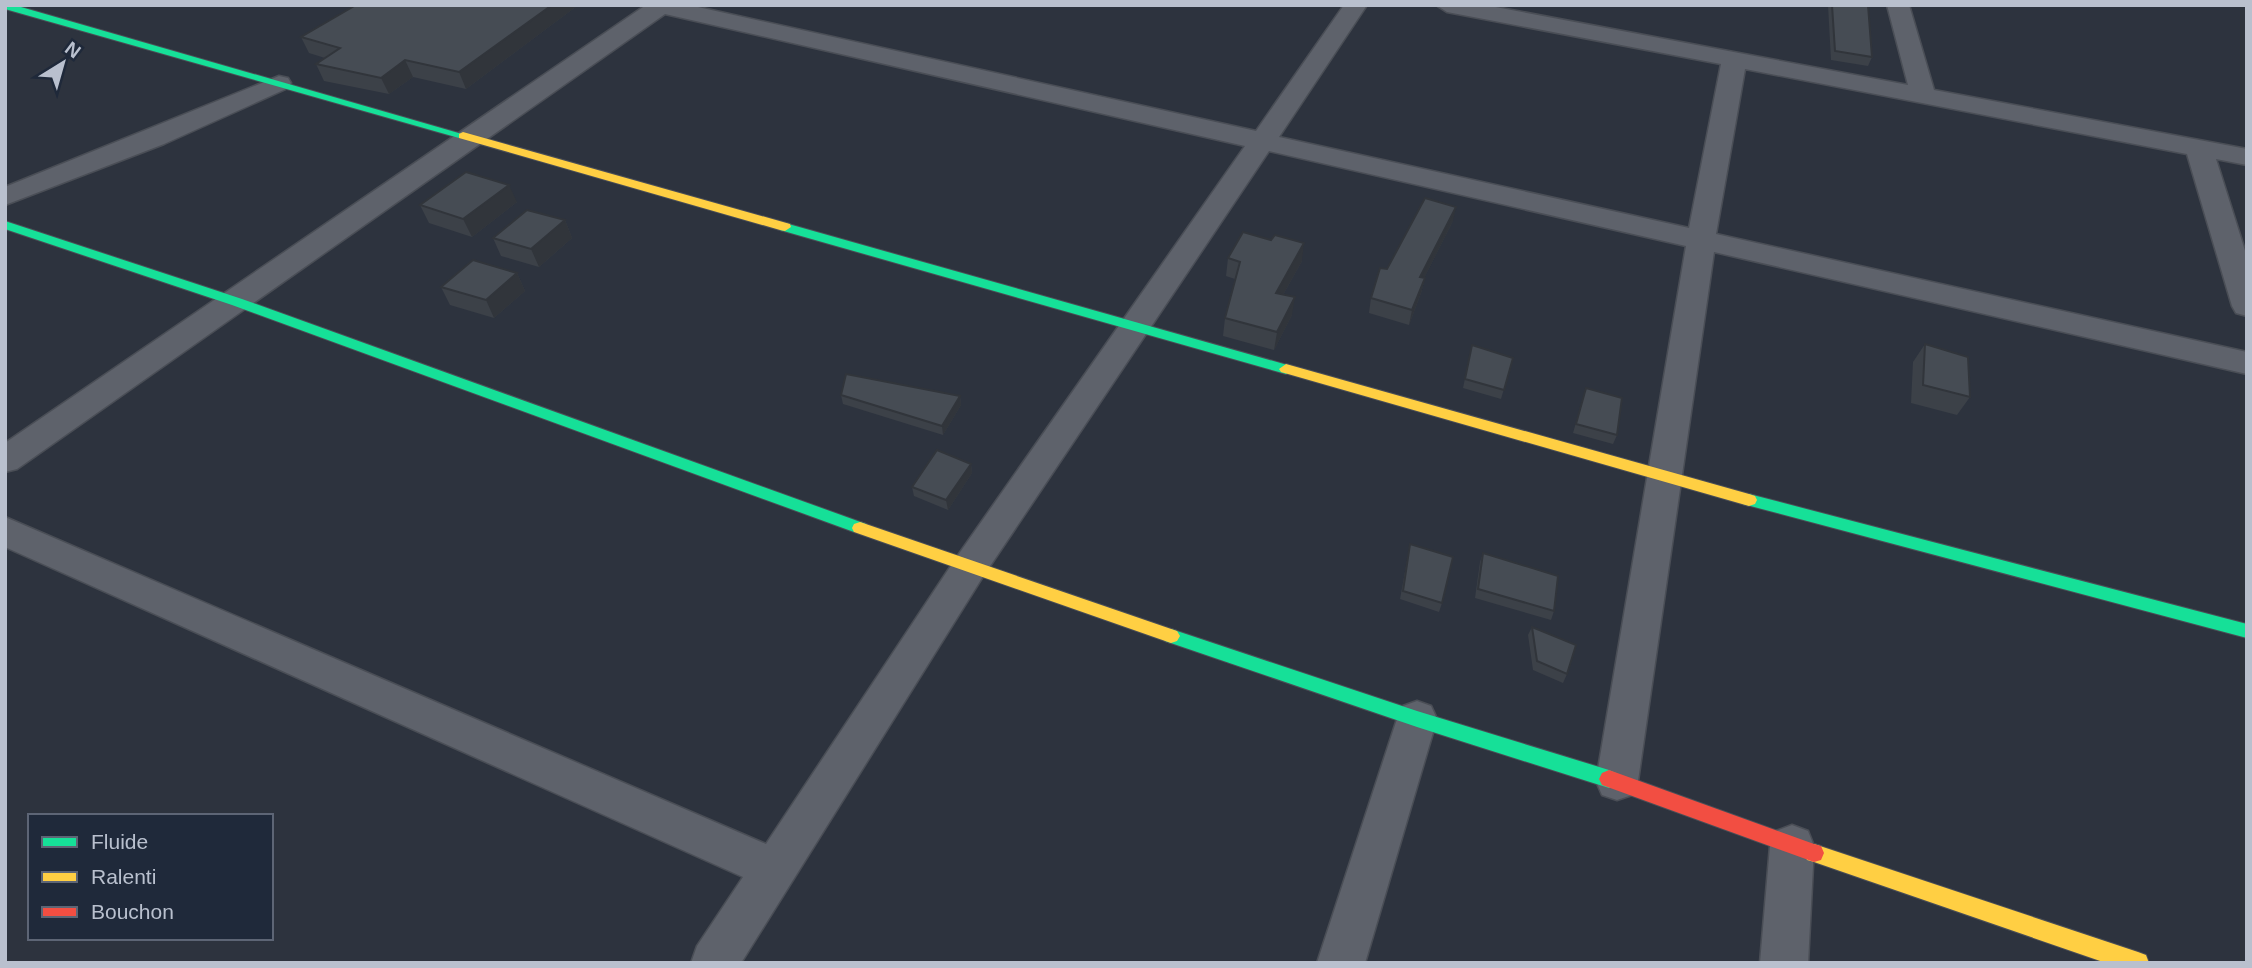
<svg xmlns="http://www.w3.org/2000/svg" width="2252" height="968" font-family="Helvetica,sans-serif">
	<rect width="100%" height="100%" fill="#2d333e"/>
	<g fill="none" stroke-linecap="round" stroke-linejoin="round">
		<g stroke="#4a4e56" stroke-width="3">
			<path id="street" d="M 646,5 L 689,5 L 1256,131 L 1344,5 L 1367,5 L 1279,137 L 1689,228 L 1721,64 L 1447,12 L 1436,5 L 1485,5 L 1908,85 L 1887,5 L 1909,5 L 1934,90 L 2247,149 L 2247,165 L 2216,159 L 2247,257 L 2247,316 L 2236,313 L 2232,306 L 2187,154 L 1745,69 L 1716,234 L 2247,352 L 2247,374 L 1714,252 L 1638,781 L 1632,795 L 1617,800 L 1602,795 L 1596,781 L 1686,246 L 1269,151 L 982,578 L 741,963 L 691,963 L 697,946 L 743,877 L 5,547 L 5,517 L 766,844 L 956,558 L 1245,146 L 665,14 L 17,469 L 5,472 L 5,443 Z
				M 279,76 L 288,78 L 291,83 L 288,88 L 164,144 L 5,205 L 5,187 Z
				M 1417,701 L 1431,706 L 1437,719 L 1365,963 L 1317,963 L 1397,719 L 1403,706 Z
				M 1792,825 L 1808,831 L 1814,846 L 1808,963 L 1760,963 L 1770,846 L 1776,831 Z"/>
		</g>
		<g stroke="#4a4e56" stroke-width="2">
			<path id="fast" d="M 5,5 L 14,5 L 469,136 L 467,138 L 459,138 L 5,9 Z
				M 5,221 L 242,299 L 866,524 L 868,528 L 866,532 L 854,532 L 232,305 L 5,229 Z
				M 785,223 L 1291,366 L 1293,369 L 1286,374 L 780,230 L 780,224 Z
				M 1749,494 L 2247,624 L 2247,638 L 1743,504 L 1741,500 L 1743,496 Z
				M 1171,629 L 1417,711 L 1609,770 L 1616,773 L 1619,779 L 1616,785 L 1609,788 L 1417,727 L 1165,641 L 1162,636 L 1165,631 Z"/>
		</g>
		<g stroke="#4a4e56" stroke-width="2">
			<path id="slow" d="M 463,132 L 790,224 L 791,227 L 785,231 L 780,230 L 459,138 L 459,134 Z
				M 1286,364 L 1749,494 L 1755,496 L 1757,500 L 1755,504 L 1749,506 L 1281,372 L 1279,369 Z
				M 860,522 L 1177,631 L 1180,636 L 1177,641 L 1171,643 L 854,532 L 852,528 L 854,524 Z
				M 1814,844 L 2138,952 L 2146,955 L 2149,963 L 2106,963 L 1814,862 L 1807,860 L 1804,853 L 1807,846 Z"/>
		</g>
		<g stroke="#4a4e56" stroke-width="2">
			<path id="jam" d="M 1609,770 L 1814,844 L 1821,846 L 1824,853 L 1821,860 L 1814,862 L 1602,785 L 1599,779 L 1602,773 Z"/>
		</g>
		<use href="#street" fill="#5e626b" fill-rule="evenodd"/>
		<use href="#fast" fill="#16e098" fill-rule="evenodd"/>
		<use href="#slow" fill="#ffcf43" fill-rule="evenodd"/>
		<use href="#jam" fill="#f24e42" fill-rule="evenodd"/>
	</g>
	<path fill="#3c4148" d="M 1828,5 L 1868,5 L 1872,57 L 1868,66 L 1831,60 Z
		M 577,6 L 466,89 L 413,77 L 389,94 L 324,81 L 316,64 L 325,58 L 309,53 L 301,37 Z
		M 517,202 L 472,237 L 429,223 L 420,205 Z
		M 565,220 L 572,238 L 539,267 L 501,256 L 493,238 Z
		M 1453,221 L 1424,278 L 1425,278 L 1421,293 L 1409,325 L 1369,313 L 1371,298 L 1387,269 Z
		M 1228,258 L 1302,261 L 1283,295 L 1292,315 L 1274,350 L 1223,336 L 1225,318 L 1235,279 L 1226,276 Z
		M 517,273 L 525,291 L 494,318 L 450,305 L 441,287 Z
		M 1925,344 L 1970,397 L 1957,415 L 1911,403 L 1913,362 Z
		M 1472,345 L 1513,358 L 1501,399 L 1463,388 Z
		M 1586,388 L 1617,435 L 1613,444 L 1573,433 Z
		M 841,395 L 960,396 L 961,405 L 943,435 L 843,404 Z
		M 971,464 L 972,473 L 948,510 L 914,496 L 912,487 Z
		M 1410,544 L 1442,603 L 1439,612 L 1400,599 Z
		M 1483,553 L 1554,611 L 1551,620 L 1475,598 L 1480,562 Z
		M 1532,627 L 1567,674 L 1563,683 L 1533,670 L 1528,635 Z"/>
	<path fill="#31353b" d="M 552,5 L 577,5 L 577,6 L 466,89 L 459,72 Z
		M 405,60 L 413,77 L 389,94 L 381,78 Z
		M 509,185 L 517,202 L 472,237 L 463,219 Z
		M 1456,207 L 1453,221 L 1417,292 L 1420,277 Z
		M 565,220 L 572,238 L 539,267 L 531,249 Z
		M 1304,243 L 1302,261 L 1274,311 L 1276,293 Z
		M 517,273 L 525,291 L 494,318 L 486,300 Z
		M 1425,278 L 1421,293 L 1409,325 L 1412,310 Z
		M 1295,297 L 1292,315 L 1274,350 L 1277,332 Z
		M 960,396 L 961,405 L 943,435 L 942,426 Z
		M 971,464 L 972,473 L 948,510 L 946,500 Z"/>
	<path fill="#464c54" stroke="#31353b" stroke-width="2" d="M 356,5 L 552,5 L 459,72 L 405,60 L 381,78 L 316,64 L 340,48 L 301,37 Z
		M 1832,5 L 1868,5 L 1872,57 L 1835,51 Z
		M 466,172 L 509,185 L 463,219 L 420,205 Z
		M 1425,198 L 1456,207 L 1420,277 L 1425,278 L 1412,310 L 1371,298 L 1380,268 L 1387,269 Z
		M 527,210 L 565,220 L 531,249 L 493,238 Z
		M 1243,232 L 1271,240 L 1275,235 L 1304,243 L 1276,293 L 1295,297 L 1277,332 L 1225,318 L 1240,262 L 1228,258 Z
		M 473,260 L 517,273 L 486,300 L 441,287 Z
		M 1925,344 L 1968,357 L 1970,397 L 1923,385 Z
		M 1472,345 L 1513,358 L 1504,390 L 1465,379 Z
		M 846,374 L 960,396 L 942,426 L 841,395 Z
		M 1586,388 L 1622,398 L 1617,435 L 1576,424 Z
		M 937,450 L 971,464 L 946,500 L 912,487 Z
		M 1410,544 L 1453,557 L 1442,603 L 1403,591 Z
		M 1483,553 L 1558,576 L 1554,611 L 1478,589 Z
		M 1532,627 L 1576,645 L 1567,674 L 1537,661 Z"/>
	<rect width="2252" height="968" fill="none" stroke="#b9c0ce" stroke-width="14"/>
	<rect x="28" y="814" width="245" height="126" fill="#1f293a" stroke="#5d6575" stroke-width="2"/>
	<rect x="42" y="837" width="35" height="10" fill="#16e098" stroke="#5d6575" stroke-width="2"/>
	<text x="91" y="849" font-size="21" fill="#b9c0ce">Fluide</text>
	<rect x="42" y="872" width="35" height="10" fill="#ffcf43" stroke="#5d6575" stroke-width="2"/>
	<text x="91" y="884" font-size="21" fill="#b9c0ce">Ralenti</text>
	<rect x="42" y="907" width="35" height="10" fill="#f24e42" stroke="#5d6575" stroke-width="2"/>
	<text x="91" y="919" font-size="21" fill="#b9c0ce">Bouchon</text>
	<g transform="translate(63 63) rotate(37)" stroke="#1f293a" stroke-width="5" paint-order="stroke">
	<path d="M0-5L12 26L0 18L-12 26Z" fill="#b9c0ce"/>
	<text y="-10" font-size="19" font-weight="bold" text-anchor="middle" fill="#b9c0ce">N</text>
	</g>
</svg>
